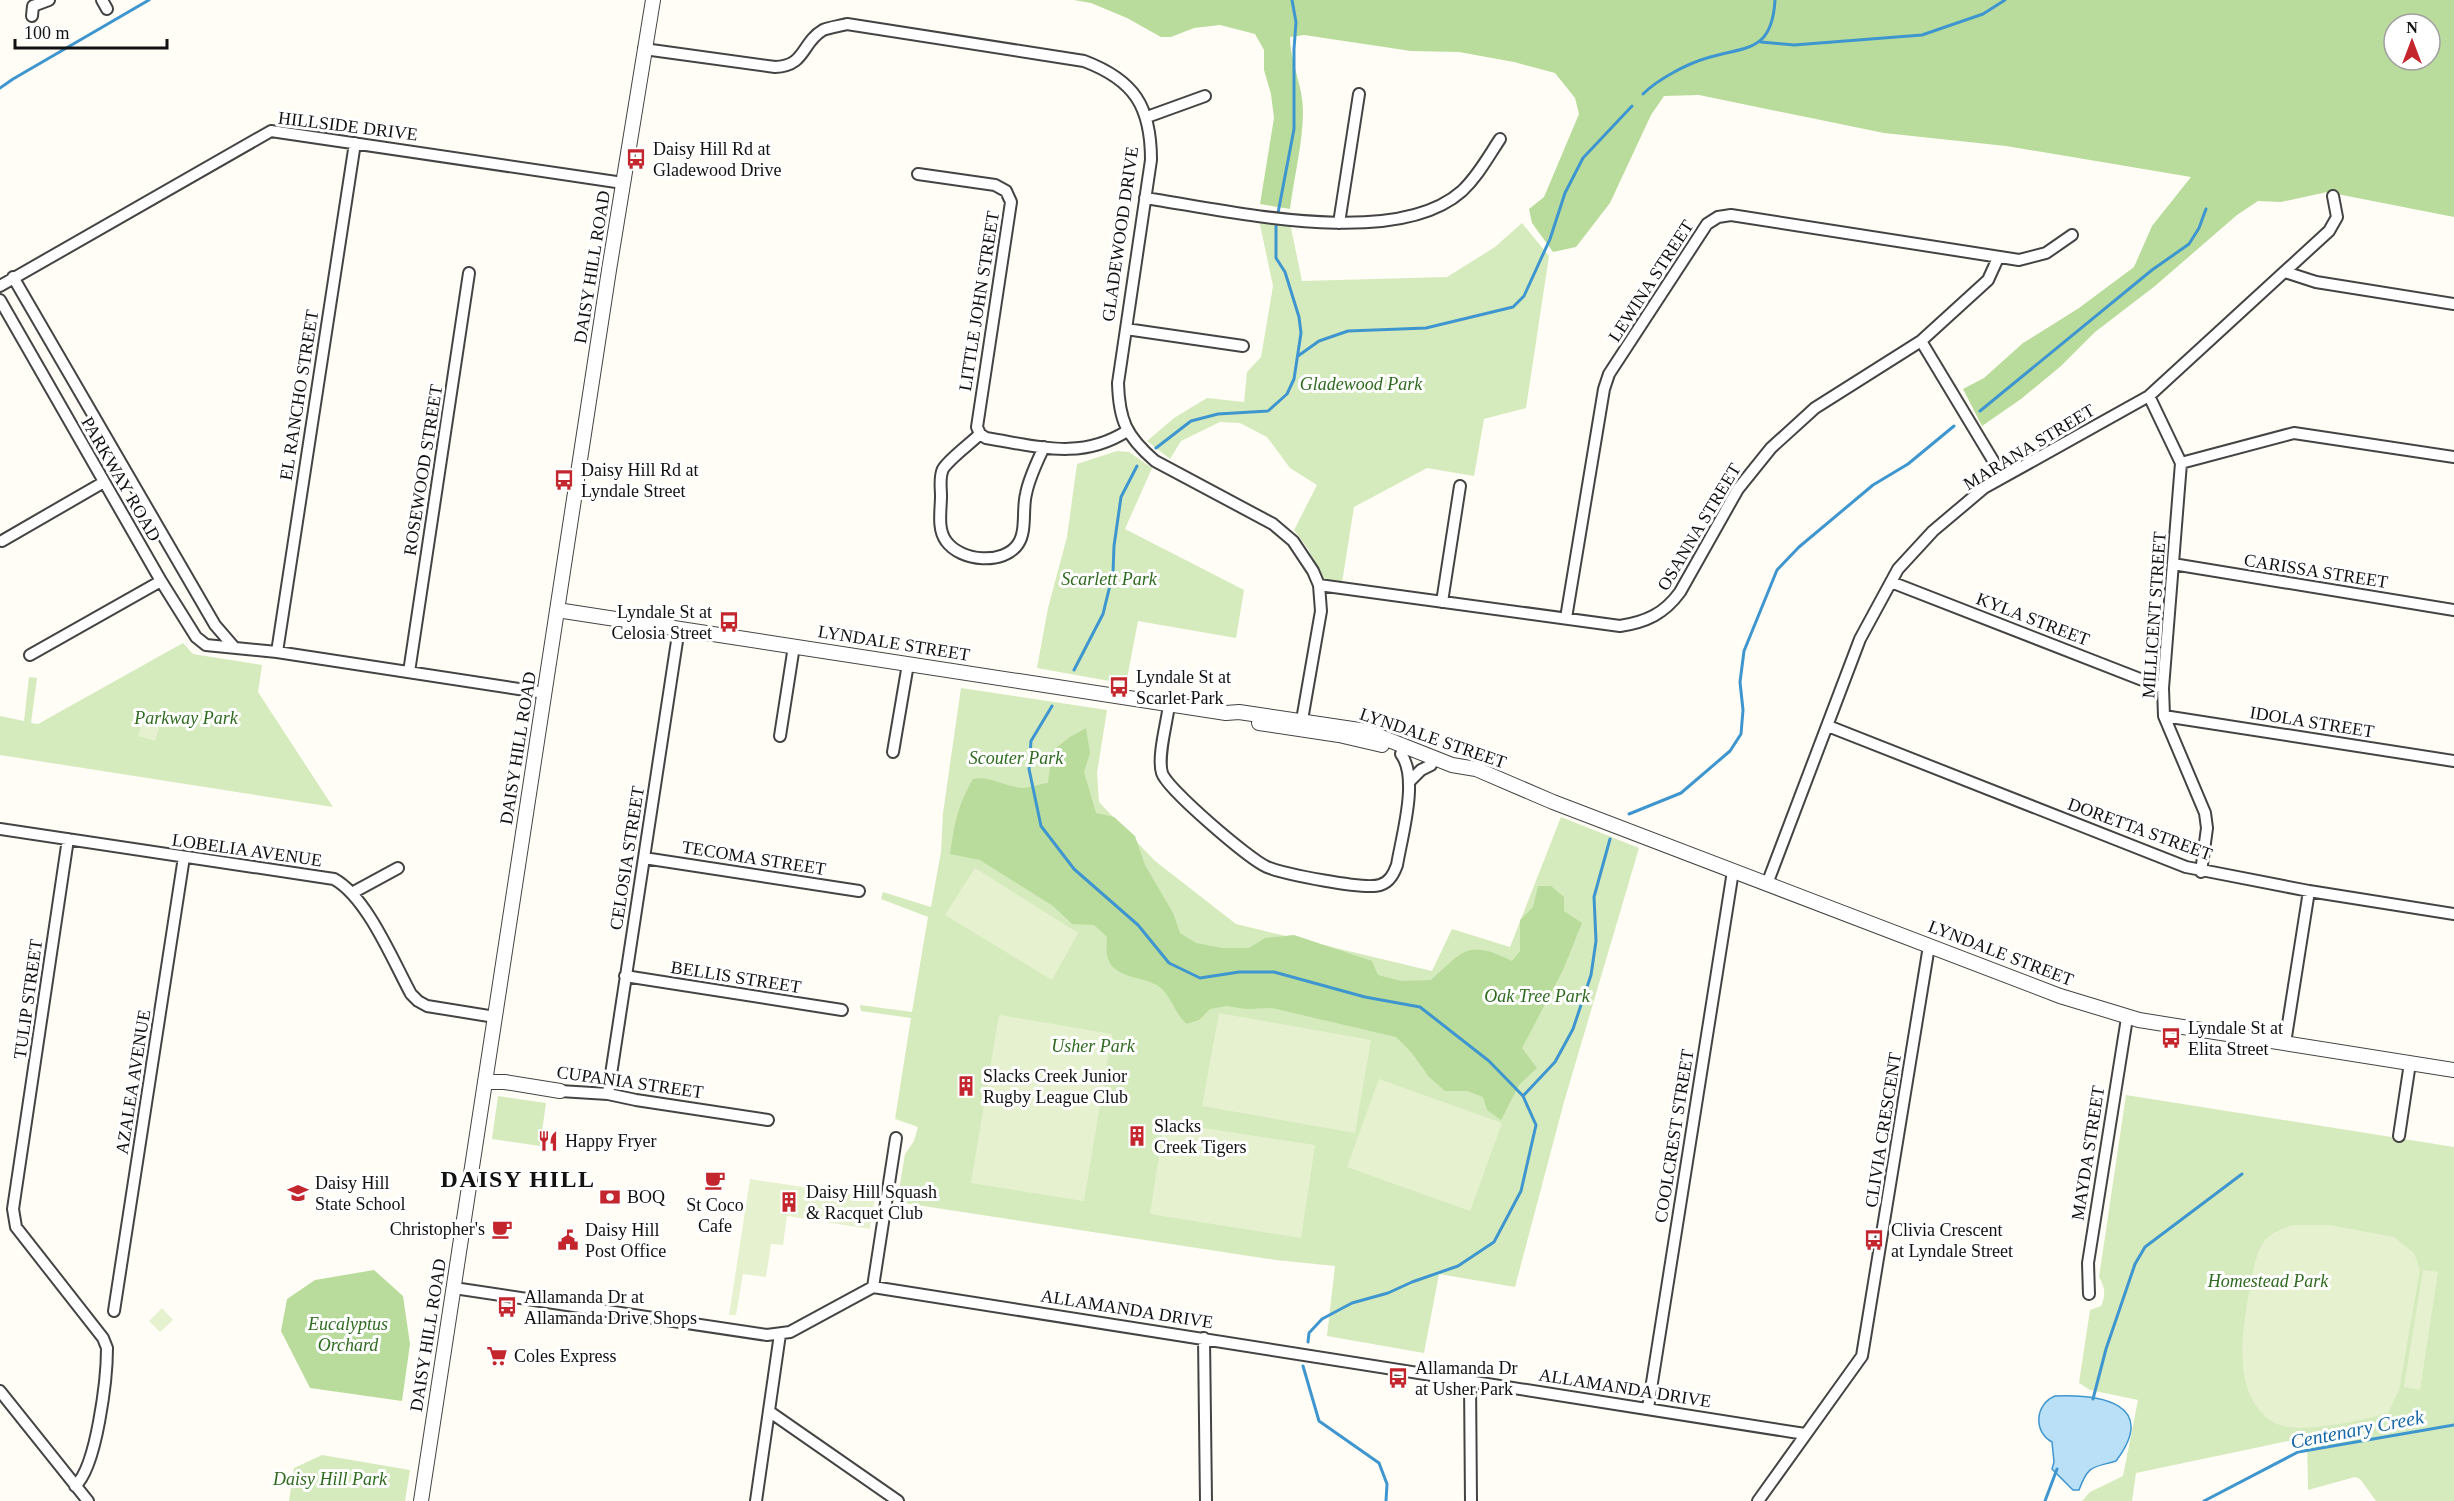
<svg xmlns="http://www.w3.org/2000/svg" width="2454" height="1501" font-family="'Times New Roman',serif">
	<rect width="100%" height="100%" fill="#fffdf5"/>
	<path fill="#d5ebbd" d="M 1258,215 L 1289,218 L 1302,281 L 1447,277 L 1495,247 L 1522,223 L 1549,256 L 1526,408 L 1484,419 L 1474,476 L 1427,468 L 1354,507 L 1342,583 L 1325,581 L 1308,549 L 1294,530 L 1317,485 L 1290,468 L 1267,437 L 1240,423 L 1220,422 L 1181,441 L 1170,459 L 1147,441 L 1174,418 L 1207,398 L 1244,402 L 1247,372 L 1261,357 L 1273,286 Z
		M 1117,451 L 1129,452 L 1152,468 L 1125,529 L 1244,590 L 1236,638 L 1138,621 L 1126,684 L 1037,668 L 1048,608 L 1067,537 L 1077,464 Z
		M 183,643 L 193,654 L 262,665 L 258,692 L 333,807 L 0,755 L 0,716 L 24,721 L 29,677 L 37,678 L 31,723 L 38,724 Z
		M 961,688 L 1107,710 L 1097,773 L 1099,802 L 1155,861 L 1236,924 L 1432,971 L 1452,929 L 1510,947 L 1561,817 L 1639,848 L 1564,1102 L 1515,1287 L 1439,1274 L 1424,1353 L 1327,1336 L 1335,1266 L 1276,1260 L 897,1202 L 905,1154 L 914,1141 L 918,1127 L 895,1119 L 911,1018 L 861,1011 L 860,1005 L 912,1012 L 928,917 L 881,899 L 883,892 L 931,907 L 941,852 L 943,813 Z
		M 2126,1095 L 2454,1147 L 2454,1501 L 2376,1501 L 2360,1479 L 2355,1477 L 2308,1490 L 2307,1437 L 2136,1473 L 2132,1501 L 2082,1501 L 2090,1492 L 2123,1476 L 2138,1400 L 2090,1390 L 2079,1383 L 2090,1310 L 2101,1306 C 2106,1295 2105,1287 2099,1277 Z
		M 498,1096 L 546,1103 L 540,1146 L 492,1139 Z
		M 322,1455 L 410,1470 L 405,1501 L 289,1501 L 294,1468 Z"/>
	<path fill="#b9dc9c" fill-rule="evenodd" d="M 1074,0 L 2454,0 L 2454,217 L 2327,192 L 2281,202 L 2258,201 L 2237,215 L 2155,286 L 2095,332 L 2061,366 L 2021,399 L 1982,426 L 1963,389 L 1984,378 L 2023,343 L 2079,308 L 2134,267 L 2152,226 L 2191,177 L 2006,146 L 1884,133 L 1699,95 L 1664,96 L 1651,115 L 1610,203 L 1576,247 L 1553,252 L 1532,223 L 1529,209 L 1544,197 L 1579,114 L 1575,98 L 1555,73 L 1514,62 L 1459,52 L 1411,51 L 1304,35 L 1290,37 C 1290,62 1303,85 1303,111 C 1303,143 1294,177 1290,209 L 1260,204 L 1274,118 L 1271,94 L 1264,70 L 1264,50 L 1255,34 L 1220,25 L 1194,28 L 1171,37 L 1161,37 L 1127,18 L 1091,3 ZM 2394,24 L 2430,24 L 2430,60 L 2394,60 Z
		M 1086,728 L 1090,753 L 1084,772 L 1096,813 L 1114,817 L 1135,836 L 1145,865 L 1173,913 L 1180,933 L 1196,943 L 1222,948 L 1249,948 L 1265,938 L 1294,935 L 1372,961 L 1378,975 L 1401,981 L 1431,980 C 1464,950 1468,939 1512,961 L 1520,951 L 1520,920 L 1533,907 L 1538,886 L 1551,886 L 1564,897 L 1564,911 L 1582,923 L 1563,970 L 1522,1048 L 1537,1068 L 1519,1085 L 1501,1120 L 1487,1110 L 1483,1097 L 1467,1091 L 1445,1091 L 1429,1077 L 1412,1053 L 1396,1037 L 1272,1008 L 1246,1009 L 1227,1006 L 1210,1009 L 1199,1020 L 1187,1024 C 1176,1015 1173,1001 1163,990 C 1149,974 1112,982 1107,955 C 1106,950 1107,943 1107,937 L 1094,925 L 1072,924 L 1053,906 L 980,860 L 950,854 C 955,822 957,807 973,779 C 991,775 1006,788 1024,788 C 1032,787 1040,784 1048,783 L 1052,751 L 1070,737 Z
		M 374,1270 L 403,1296 L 410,1344 L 402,1401 L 310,1388 L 281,1331 L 287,1299 L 315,1280 Z"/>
	<path fill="#e6f2cf" d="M 143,719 L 160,725 L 155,741 L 138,736 Z
		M 975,868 L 1078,933 L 1052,980 L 945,915 Z
		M 1219,1013 L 1371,1040 L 1355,1133 L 1202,1106 Z
		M 999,1015 L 1112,1034 L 1084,1201 L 971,1183 Z
		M 1379,1079 L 1502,1123 L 1470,1211 L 1347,1167 Z
		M 1164,1122 L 1315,1145 L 1301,1238 L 1150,1214 Z
		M 750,1179 L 875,1198 L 870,1229 L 787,1216 L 783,1245 L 771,1244 L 766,1277 L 743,1274 L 736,1315 L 729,1315 Z
		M 2293,1225 L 2329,1225 L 2394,1237 L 2414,1253 L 2420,1270 L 2399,1390 L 2388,1413 C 2362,1420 2295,1437 2271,1421 C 2232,1393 2242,1333 2249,1293 C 2252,1279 2254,1261 2260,1248 C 2267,1234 2279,1230 2293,1225 Z
		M 2423,1270 L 2438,1272 L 2420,1390 L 2404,1387 Z
		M 162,1308 L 173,1320 L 160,1332 L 149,1321 Z"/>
	<path fill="#b9e0f7" stroke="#3f96cf" stroke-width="1.5" d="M 2055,1396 C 2101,1394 2159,1404 2116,1461 C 2094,1468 2089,1463 2079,1490 L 2073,1490 L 2052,1469 L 2054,1462 L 2052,1442 C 2033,1432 2035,1404 2055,1396 Z"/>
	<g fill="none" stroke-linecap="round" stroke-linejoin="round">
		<path stroke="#3f96cf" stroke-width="3" d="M 1761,42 L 1794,45 L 1922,35 L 1983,14 L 2005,0
			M 0,88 L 13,79 L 149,0
			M 1643,94 C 1657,80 1686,64 1707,58 C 1746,46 1772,53 1775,0
			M 1278,213 L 1294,129 L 1294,49 L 1296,22 L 1292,0
			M 1298,356 L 1319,341 L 1348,331 L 1426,328 L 1513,307 L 1524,296 L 1550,239 L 1565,193 L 1583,158 L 1632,106
			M 1980,411 L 2152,270 L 2189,244 L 2199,228 L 2206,209
			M 1156,448 L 1191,421 L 1218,414 L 1268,411 L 1287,394 L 1294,379 L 1301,333 L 1299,317 L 1285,272 L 1276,258 L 1276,226
			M 1074,670 L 1103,614 L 1113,573 L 1114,546 L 1121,497 L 1137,466
			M 1052,706 L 1031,741 L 1029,769 L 1041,826 L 1074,869 L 1138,925 L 1169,963 L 1200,978 L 1239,972 L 1274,972 L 1365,997 L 1420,1007 L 1489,1061 L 1523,1096 L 1536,1125 L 1521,1191 L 1494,1242 L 1458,1266 L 1412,1282 L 1388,1293 L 1352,1303 L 1322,1319 L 1309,1333 L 1308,1342
			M 1629,814 L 1681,793 L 1730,751 L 1741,734 L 1743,710 L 1740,682 L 1744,651 L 1777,570 L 1799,547 L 1873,485 L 1908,464 L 1954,426
			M 1523,1096 L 1555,1062 L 1573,1029 L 1591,975 L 1596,941 L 1594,897 L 1610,839
			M 1303,1366 L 1319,1421 L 1379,1463 L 1387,1484 L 1386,1501
			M 2093,1399 L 2106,1349 L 2135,1264 L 2145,1247 L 2242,1174
			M 2045,1501 L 2057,1469
			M 2204,1501 L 2298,1452 L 2454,1425"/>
		<g stroke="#444" stroke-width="14">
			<path id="minor" d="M 102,0 L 107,9
				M 32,16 L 33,6 L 49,0
				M 644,49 L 775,67 C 806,66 801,43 823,30 C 830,27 840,26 847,24 L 1084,61 C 1134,80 1151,106 1151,160 L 1118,383 C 1119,420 1126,436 1155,461 L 1273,524 L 1293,541 L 1313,571 L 1319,585 L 1321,611 L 1302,720
				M 1147,117 L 1205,96
				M 918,174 L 995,185 L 1006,191 L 1011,202 L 977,427 L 980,434
				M 1145,198 C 1227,210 1395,251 1462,191 C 1478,176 1488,157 1500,139
				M 1339,223 L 1359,94
				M 2285,272 L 2316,282 L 2454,304
				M 13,277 L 215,625 L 234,647
				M 0,286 L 271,131 L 623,183
				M 0,300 L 161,581 L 196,637 L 206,645 L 277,652 L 545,693
				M 1126,329 L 1243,346
				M 1921,341 L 2003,477
				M 2149,396 L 2181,463 L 2163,688 L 2164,716 L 2205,813 L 2207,828 L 2201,872
				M 980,434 C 971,443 949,459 943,469 C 939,477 941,487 941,496 C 941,510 937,529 946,541 C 961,562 1004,565 1018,544 C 1027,531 1022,509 1026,494 C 1029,478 1037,462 1044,447
				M 980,434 L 986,438 C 1037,446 1080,461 1127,431
				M 2181,463 L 2294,433 L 2454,457
				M 2,541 L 104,482
				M 2173,564 L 2454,610
				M 1891,582 L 2163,688
				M 1319,585 L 1620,626 C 1646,622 1664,614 1680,592 L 1738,489 L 1771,448 L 1815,408 L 1921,341 L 1988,280 L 1998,258
				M 1442,602 L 1460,486
				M 1566,618 L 1604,389 L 1609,374 L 1707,224 L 1718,217 L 1731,215 L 2019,260 L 2046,253 L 2072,235
				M 277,652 L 355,143
				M 30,655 L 161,581
				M 409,672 L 469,273
				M 1169,705 C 1167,722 1157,757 1162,773 C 1167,789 1249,859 1267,867 C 1284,874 1364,890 1380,885 C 1390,882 1394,873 1397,865 C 1402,835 1419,778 1401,754
				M 2164,716 L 2454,761
				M 1828,726 L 2186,867 L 2309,891 L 2454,914
				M 780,736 L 794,646
				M 893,752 L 908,664
				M 1410,781 L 1421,770 L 1431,765
				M 0,829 L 334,879 C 367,897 393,961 411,994 L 418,1001 L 427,1006 L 495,1017
				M 68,839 L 13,1209 L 16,1227 L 103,1338 L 107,1348 C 107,1377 97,1467 75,1486
				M 644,858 L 859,891
				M 1767,884 L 1860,639 L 1898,569 L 1933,531 L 1984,488 L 2149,396 L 2329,231 L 2337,217 L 2333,196
				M 352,893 L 398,868
				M 625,976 L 842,1010
				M 2285,1043 L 2309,891
				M 560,1091 L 608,1094 L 636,1100 L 768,1120
				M 608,1094 L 679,628
				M 2399,1136 L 2410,1063
				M 873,1287 L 896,1138
				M 454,1288 L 767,1335 L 790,1332 L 873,1287 L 1805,1434
				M 2089,1294 L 2088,1263 L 2127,1018
				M 114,1311 L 184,857
				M 1204,1338 L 1206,1501
				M 1470,1380 L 1471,1501
				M 0,1391 L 88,1501
				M 1648,1408 L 1733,871
				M 770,1412 L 898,1501
				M 756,1501 L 780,1334
				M 1758,1501 L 1862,1356 L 1929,946"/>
		</g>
		<g stroke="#444" stroke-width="16">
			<path id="tertiary" d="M 557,610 L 1226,713 L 1239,712 L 1366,731 L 1452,765 L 1476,769 L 1553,802 L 2060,996 L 2139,1020 L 2454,1070
				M 1259,723 L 1339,735 L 1382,745
				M 486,1082 L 505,1082 L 560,1091
				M 421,1501 L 609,270 L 653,0"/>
		</g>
		<use href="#minor" stroke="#fff" stroke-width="10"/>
		<use href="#tertiary" stroke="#fff" stroke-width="14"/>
	</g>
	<defs>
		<g id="bus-bare" transform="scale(1.62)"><path d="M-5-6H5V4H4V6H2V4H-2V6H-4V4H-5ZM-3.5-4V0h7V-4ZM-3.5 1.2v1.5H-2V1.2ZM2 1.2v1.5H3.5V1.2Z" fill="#c4262e" stroke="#fff" stroke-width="2.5" paint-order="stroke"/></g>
		<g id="building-bare" transform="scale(1.62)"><path d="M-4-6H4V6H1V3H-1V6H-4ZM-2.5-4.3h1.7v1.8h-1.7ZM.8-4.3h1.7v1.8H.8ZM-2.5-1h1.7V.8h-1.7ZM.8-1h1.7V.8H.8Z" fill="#c4262e" stroke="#fff" stroke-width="2.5" paint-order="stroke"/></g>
		<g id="restaurant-bare" transform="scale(1.62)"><path d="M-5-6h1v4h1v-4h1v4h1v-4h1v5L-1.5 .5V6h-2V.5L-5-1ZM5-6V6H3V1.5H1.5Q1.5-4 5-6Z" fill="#c4262e" stroke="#fff" stroke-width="2.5" paint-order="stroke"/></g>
		<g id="cafe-bare" transform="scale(1.62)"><path d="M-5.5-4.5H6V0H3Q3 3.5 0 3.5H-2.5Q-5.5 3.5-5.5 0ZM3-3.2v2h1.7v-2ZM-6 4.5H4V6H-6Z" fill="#c4262e" stroke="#fff" stroke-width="2.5" paint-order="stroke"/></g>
		<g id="school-bare" transform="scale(1.62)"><path d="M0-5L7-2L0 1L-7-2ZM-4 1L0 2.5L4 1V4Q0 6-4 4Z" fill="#c4262e" stroke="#fff" stroke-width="2.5" paint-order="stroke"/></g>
		<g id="bank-bare" transform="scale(1.62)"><path d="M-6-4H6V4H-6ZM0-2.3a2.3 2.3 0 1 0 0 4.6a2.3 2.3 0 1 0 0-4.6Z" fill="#c4262e" stroke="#fff" stroke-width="2.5" paint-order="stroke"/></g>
		<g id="civic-bare" transform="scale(1.62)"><path d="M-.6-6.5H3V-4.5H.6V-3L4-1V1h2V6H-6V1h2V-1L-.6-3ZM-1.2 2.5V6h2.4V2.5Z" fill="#c4262e" stroke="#fff" stroke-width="2.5" paint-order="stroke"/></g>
		<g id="supermarket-bare" transform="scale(1.62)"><path d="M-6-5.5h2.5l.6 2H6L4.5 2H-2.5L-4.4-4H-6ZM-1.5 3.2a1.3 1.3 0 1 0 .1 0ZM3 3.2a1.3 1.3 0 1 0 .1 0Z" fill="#c4262e" stroke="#fff" stroke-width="2.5" paint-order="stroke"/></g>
	</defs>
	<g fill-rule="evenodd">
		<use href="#bus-bare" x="636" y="159"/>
		<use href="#bus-bare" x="564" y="480"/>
		<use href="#bus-bare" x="729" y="622"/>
		<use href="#bus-bare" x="1119" y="687"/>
		<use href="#bus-bare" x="2171" y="1038"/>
		<use href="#building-bare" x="966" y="1086"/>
		<use href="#building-bare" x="1137" y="1136"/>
		<use href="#restaurant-bare" x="548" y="1141"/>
		<use href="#cafe-bare" x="715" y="1180"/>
		<use href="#school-bare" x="298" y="1193"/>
		<use href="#bank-bare" x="610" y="1197"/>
		<use href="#building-bare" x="789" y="1202"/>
		<use href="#cafe-bare" x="502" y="1229"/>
		<use href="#civic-bare" x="568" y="1240"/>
		<use href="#bus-bare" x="1874" y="1240"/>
		<use href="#bus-bare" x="507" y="1307"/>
		<use href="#supermarket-bare" x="497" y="1356"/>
		<use href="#bus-bare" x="1398" y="1378"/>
	</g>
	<g text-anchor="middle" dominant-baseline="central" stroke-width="6" stroke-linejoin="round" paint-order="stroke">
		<g font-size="18" fill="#111" stroke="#fff">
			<text transform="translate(348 126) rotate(7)">HILLSIDE DRIVE</text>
			<text transform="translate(1120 234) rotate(-82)">GLADEWOOD DRIVE</text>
			<text transform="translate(592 267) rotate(-81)">DAISY HILL ROAD</text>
			<text transform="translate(1651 281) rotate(-57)">LEWINA STREET</text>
			<text transform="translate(979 301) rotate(-81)">LITTLE JOHN STREET</text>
			<text transform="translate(299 395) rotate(-81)">EL RANCHO STREET</text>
			<text transform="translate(2029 447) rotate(-31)">MARANA STREET</text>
			<text transform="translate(423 470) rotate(-81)">ROSEWOOD STREET</text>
			<text transform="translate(121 479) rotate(60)">PARKWAY ROAD</text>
			<text transform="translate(1699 527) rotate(-59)">OSANNA STREET</text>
			<text transform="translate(2316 571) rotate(9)">CARISSA STREET</text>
			<text transform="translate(2154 615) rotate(-86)">MILLICENT STREET</text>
			<text transform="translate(2033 619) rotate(21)">KYLA STREET</text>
			<text transform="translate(894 643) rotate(9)">LYNDALE STREET</text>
			<text transform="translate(2312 722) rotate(9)">IDOLA STREET</text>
			<text transform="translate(1433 738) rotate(19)">LYNDALE STREET</text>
			<text transform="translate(518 748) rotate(-81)">DAISY HILL ROAD</text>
			<text transform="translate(2140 829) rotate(20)">DORETTA STREET</text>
			<text transform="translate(247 850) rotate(8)">LOBELIA AVENUE</text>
			<text transform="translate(627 858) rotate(-81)">CELOSIA STREET</text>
			<text transform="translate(754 858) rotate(9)">TECOMA STREET</text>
			<text transform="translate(2001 953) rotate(21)">LYNDALE STREET</text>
			<text transform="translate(736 977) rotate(9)">BELLIS STREET</text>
			<text transform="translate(28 999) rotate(-82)">TULIP STREET</text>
			<text transform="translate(133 1082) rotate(-81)">AZALEA AVENUE</text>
			<text transform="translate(630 1082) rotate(8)">CUPANIA STREET</text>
			<text transform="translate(1883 1130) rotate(-81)">CLIVIA CRESCENT</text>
			<text transform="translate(1674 1136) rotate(-81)">COOLCREST STREET</text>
			<text transform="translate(2088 1153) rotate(-81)">MAYDA STREET</text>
			<text transform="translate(1127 1309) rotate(9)">ALLAMANDA DRIVE</text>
			<text transform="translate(428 1335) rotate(-81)">DAISY HILL ROAD</text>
			<text transform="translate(1625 1388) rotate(9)">ALLAMANDA DRIVE</text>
		</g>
		<g font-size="18" fill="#111" stroke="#fff" text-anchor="start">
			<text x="653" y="149">Daisy Hill Rd at<tspan x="653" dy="21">Gladewood Drive</tspan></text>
			<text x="581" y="470">Daisy Hill Rd at<tspan x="581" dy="21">Lyndale Street</tspan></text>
			<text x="712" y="612" text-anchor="end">Lyndale St at<tspan x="712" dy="21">Celosia Street</tspan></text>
			<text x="1136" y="677">Lyndale St at<tspan x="1136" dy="21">Scarlet Park</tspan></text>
			<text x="2188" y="1028">Lyndale St at<tspan x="2188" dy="21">Elita Street</tspan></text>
			<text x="983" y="1076">Slacks Creek Junior<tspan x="983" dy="21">Rugby League Club</tspan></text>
			<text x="1154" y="1126">Slacks<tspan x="1154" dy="21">Creek Tigers</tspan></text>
			<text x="565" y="1141">Happy Fryer</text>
			<text x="315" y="1183">Daisy Hill<tspan x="315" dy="21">State School</tspan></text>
			<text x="806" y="1192">Daisy Hill Squash<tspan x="806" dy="21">&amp; Racquet Club</tspan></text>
			<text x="627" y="1197">BOQ</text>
			<text x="715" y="1205" text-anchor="middle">St Coco<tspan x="715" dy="21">Cafe</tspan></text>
			<text x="485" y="1229" text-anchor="end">Christopher's</text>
			<text x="585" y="1230">Daisy Hill<tspan x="585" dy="21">Post Office</tspan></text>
			<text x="1891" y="1230">Clivia Crescent<tspan x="1891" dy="21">at Lyndale Street</tspan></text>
			<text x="524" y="1297">Allamanda Dr at<tspan x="524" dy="21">Allamanda Drive Shops</tspan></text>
			<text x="514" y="1356">Coles Express</text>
			<text x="1415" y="1368">Allamanda Dr<tspan x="1415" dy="21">at Usher Park</tspan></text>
		</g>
		<g font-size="18" font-style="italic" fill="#2f6b1f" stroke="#fff">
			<text x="1361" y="384">Gladewood Park</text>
			<text x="1109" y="579">Scarlett Park</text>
			<text x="186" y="718">Parkway Park</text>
			<text x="1016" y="758">Scouter Park</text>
			<text x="1537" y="996">Oak Tree Park</text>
			<text x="1093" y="1046">Usher Park</text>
			<text x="2268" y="1281">Homestead Park</text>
			<text x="348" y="1324">Eucalyptus<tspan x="348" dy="21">Orchard</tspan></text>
			<text x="330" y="1479">Daisy Hill Park</text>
		</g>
		<g font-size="20" font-style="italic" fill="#1768a6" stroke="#fff">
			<text transform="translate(2357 1429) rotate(-11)">Centenary Creek</text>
		</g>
		<g font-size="24" font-weight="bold" letter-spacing="1.5" fill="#111" stroke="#fff">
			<text x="518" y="1179">DAISY HILL</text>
		</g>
	</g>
	<g transform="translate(2412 42)"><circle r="28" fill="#ffffff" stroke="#a0a0a0" stroke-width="1.5"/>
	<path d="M0-4.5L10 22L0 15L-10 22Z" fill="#c4262e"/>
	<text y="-9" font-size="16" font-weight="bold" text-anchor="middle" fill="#111111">N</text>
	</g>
	<path d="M15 39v9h152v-9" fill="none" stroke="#111111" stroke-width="3"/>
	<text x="24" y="39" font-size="18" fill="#111111" stroke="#ffffff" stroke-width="4.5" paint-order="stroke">100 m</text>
</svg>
